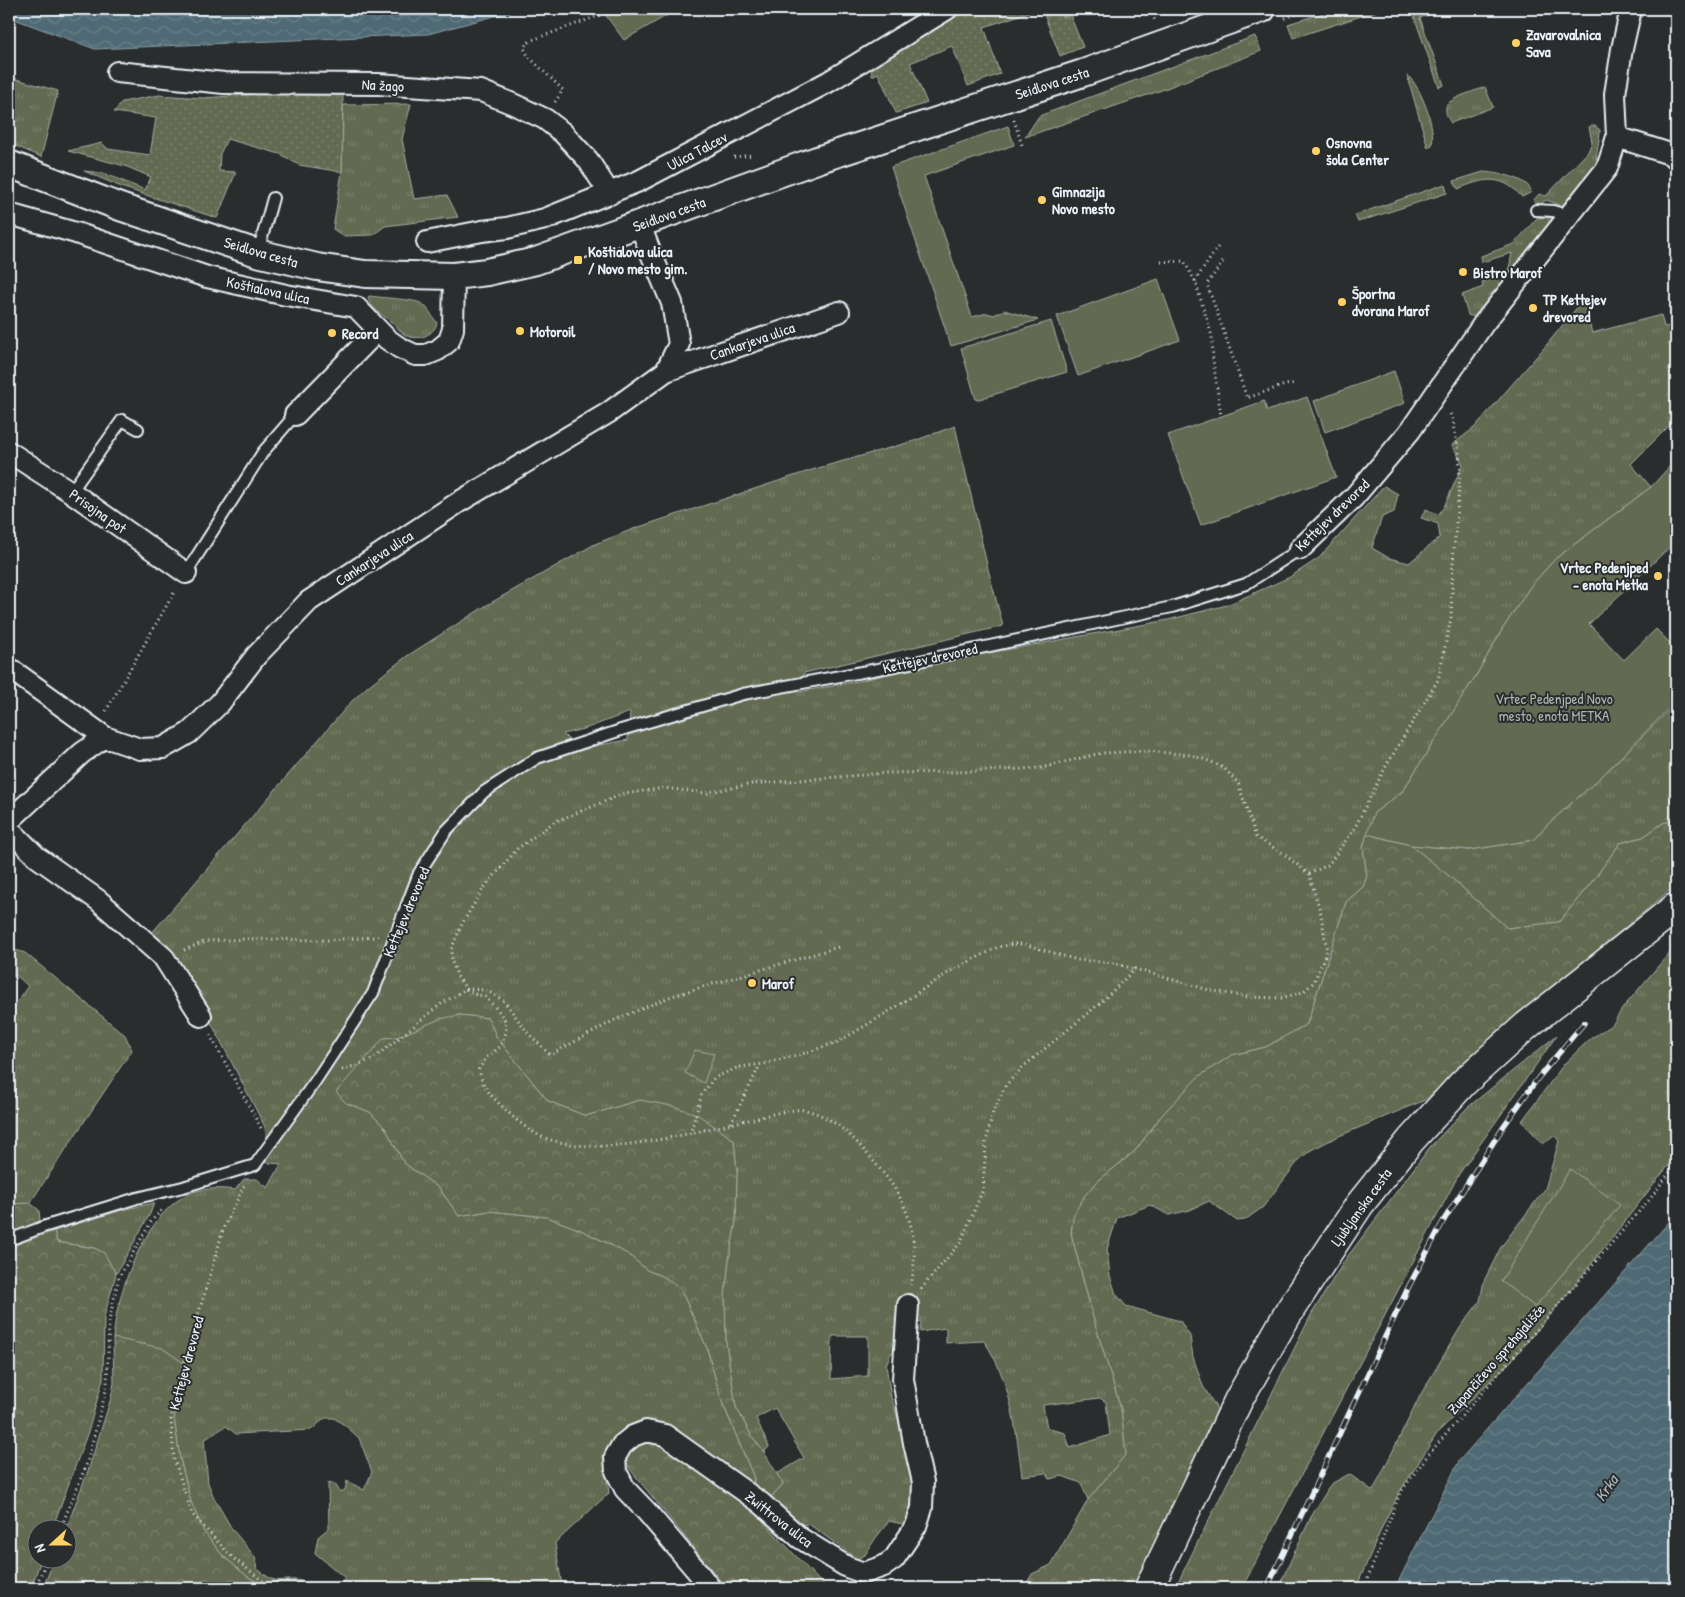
<svg xmlns="http://www.w3.org/2000/svg" width="1685" height="1597" font-family="'Patrick Hand',sans-serif">
	<defs>
		<pattern id="grass-tufts" width="24" height="20" patternUnits="userSpaceOnUse" patternTransform="scale(1.25)"><rect width="24" height="20" fill="#636b51"/><path d="M3 7l-1-3M5 7V3M7 7l1-3M15 17l-1-3M17 17v-4M19 17l1-3" fill="none" stroke="#79816b"/></pattern>
		<pattern id="forest-crowns" width="20" height="18" patternUnits="userSpaceOnUse" patternTransform="scale(1.25)"><rect width="20" height="18" fill="#636b51"/><path d="M2 6a3 3 0 1 1 6 0M12 15a3 3 0 1 1 6 0" fill="none" stroke="#79816b"/></pattern>
		<pattern id="garden-dots" width="8" height="8" patternUnits="userSpaceOnUse" patternTransform="scale(1.25)"><rect width="8" height="8" fill="#636b51"/><path d="M2 2h.1M6 6h.1" fill="none" stroke="#79816b" stroke-width="1.8" stroke-linecap="round"/></pattern>
		<pattern id="water-waves" width="16" height="10" patternUnits="userSpaceOnUse" patternTransform="scale(1.25)"><rect width="16" height="10" fill="#4f6a74"/><path d="M0 5q4-4 8 0t8 0" fill="none" stroke="#688089"/></pattern>
	</defs>
	<rect width="100%" height="100%" fill="#2a2d2e"/>
	<filter id="ink" filterUnits="userSpaceOnUse"><feTurbulence type="fractalNoise" baseFrequency=".02" numOctaves="2"/><feDisplacementMap in="SourceGraphic" scale="10" xChannelSelector="R" yChannelSelector="G"/><feConvolveMatrix kernelMatrix="1 2 1 2 8 2 1 2 1" color-interpolation-filters="sRGB"/></filter>
	<g filter="url(#ink)">
		<path fill="url(#grass-tufts)" stroke="#a6aea4" fill-rule="evenodd" d="M 1336,9 L 1383,9 L 1293,38 L 1288,24 Z
			M 1435,9 L 1445,9 L 1420,18 L 1444,85 L 1439,87 L 1414,16 Z
			M 1255,36 L 1261,51 L 1159,91 L 1025,137 L 1039,116 Z
			M 1407,75 C 1421,86 1436,128 1432,145 L 1428,148 Z
			M 9,77 L 58,91 L 41,157 L 9,143 Z
			M 1485,87 L 1493,107 L 1451,123 C 1448,119 1445,113 1446,107 C 1448,98 1476,91 1485,87 Z
			M 411,104 L 402,139 L 414,199 L 447,195 L 458,217 L 385,226 L 373,235 L 343,236 L 333,229 L 342,172 L 343,105 Z
			M 1591,126 L 1595,126 L 1600,130 C 1600,141 1596,152 1596,163 L 1600,165 L 1566,207 L 1546,200 L 1539,206 L 1533,201 L 1539,194 L 1546,196 L 1588,152 L 1592,142 L 1589,127 Z
			M 1483,172 C 1496,173 1524,176 1531,190 L 1530,193 L 1522,197 C 1502,174 1484,178 1458,189 L 1454,181 Z
			M 1445,184 L 1447,193 L 1358,222 L 1355,215 Z
			M 1557,216 L 1514,272 L 1508,274 L 1512,253 L 1482,262 L 1481,256 L 1514,244 L 1537,218 Z
			M 1496,278 L 1499,280 L 1502,287 L 1478,318 L 1468,315 L 1462,295 L 1483,287 L 1482,282 Z
			M 370,296 C 380,298 416,299 422,304 C 429,308 432,317 437,323 C 434,336 416,342 404,334 C 399,330 394,324 389,320 C 381,314 370,308 368,297 Z
			M 1579,305 L 1585,307 L 1592,333 L 1661,315 L 1664,327 L 1676,325 L 1676,419 L 1631,464 L 1651,487 L 1555,559 L 1530,587 L 1502,630 L 1477,674 L 1402,792 L 1374,813 L 1363,848 L 1367,876 L 1363,887 L 1346,902 L 1307,1024 L 1266,1047 L 1232,1055 L 1198,1077 L 1162,1115 L 1135,1151 L 1097,1182 L 1072,1226 L 1071,1233 L 1093,1317 L 1121,1409 L 1126,1454 L 1088,1500 L 1081,1483 L 1062,1476 L 1050,1479 L 1046,1473 L 1022,1476 C 1016,1429 1011,1380 984,1341 L 946,1343 L 946,1328 L 920,1332 L 921,1322 L 906,1317 L 901,1349 L 891,1353 L 886,1365 L 891,1397 L 911,1460 L 916,1500 L 907,1525 L 889,1521 L 875,1539 L 865,1555 L 857,1559 L 810,1525 L 794,1523 L 769,1499 L 783,1484 L 777,1474 L 804,1458 L 775,1408 L 756,1418 L 769,1447 L 764,1452 L 751,1435 L 736,1407 L 726,1343 L 725,1296 L 729,1259 L 736,1221 L 737,1172 L 734,1140 L 716,1128 L 640,1100 L 586,1116 L 548,1101 L 497,1038 L 488,1018 L 459,1015 L 397,1037 L 384,1038 L 346,1103 L 370,1112 L 386,1129 L 404,1163 L 439,1188 L 459,1216 L 489,1211 L 547,1217 L 581,1230 L 613,1246 L 629,1255 L 647,1270 L 666,1278 L 681,1290 L 707,1348 L 721,1399 L 754,1478 L 754,1488 L 724,1463 L 662,1427 L 615,1439 L 606,1451 L 606,1469 L 609,1493 L 555,1543 L 561,1580 L 567,1588 L 339,1588 L 345,1578 L 315,1553 L 318,1537 L 329,1528 L 328,1483 L 335,1484 L 340,1492 L 345,1490 L 347,1481 L 364,1490 L 372,1472 L 359,1438 L 347,1427 L 334,1418 L 325,1418 L 311,1430 L 236,1434 L 226,1426 L 204,1440 L 208,1483 L 214,1498 L 232,1529 L 255,1557 L 257,1569 C 262,1572 269,1579 275,1580 C 287,1582 301,1575 310,1588 L 268,1588 L 248,1577 L 223,1556 L 204,1532 L 191,1502 L 180,1459 L 174,1418 L 181,1393 L 113,1338 C 115,1325 116,1312 120,1300 C 129,1264 155,1206 193,1192 C 207,1188 221,1188 235,1190 L 244,1179 L 257,1179 L 268,1188 L 281,1164 L 269,1163 L 260,1150 L 266,1139 L 265,1127 L 203,1007 L 150,935 L 351,702 L 368,686 L 407,656 L 487,605 L 595,544 L 636,528 L 815,469 L 914,441 L 955,426 L 988,569 L 1003,626 L 804,673 L 799,692 L 854,682 L 940,662 L 1168,620 L 1227,605 L 1290,577 L 1319,558 L 1384,486 L 1398,494 L 1394,512 L 1382,517 L 1372,548 L 1389,558 L 1409,563 L 1440,537 L 1438,524 L 1421,518 L 1426,509 L 1438,515 L 1444,507 L 1463,464 L 1452,445 L 1474,428 L 1544,348 ZM 630,712 L 628,740 L 594,746 L 570,754 L 572,743 L 563,734 L 587,728 ZM 832,1336 L 868,1336 L 868,1376 L 831,1379 ZM 1100,1398 L 1106,1402 L 1110,1435 L 1070,1448 L 1065,1433 L 1047,1428 L 1043,1405 Z
			M 1670,709 L 1676,718 L 1676,820 L 1663,823 L 1643,837 L 1620,843 L 1595,878 L 1559,922 L 1507,928 L 1455,881 L 1411,845 L 1470,850 L 1533,840 L 1548,824 L 1601,777 Z
			M 1676,945 L 1676,1156 L 1566,1296 L 1511,1361 L 1438,1432 L 1399,1493 L 1383,1525 L 1356,1588 L 1278,1588 L 1311,1517 L 1331,1484 L 1349,1474 L 1373,1491 L 1421,1394 L 1460,1328 L 1480,1301 L 1484,1281 L 1501,1247 L 1545,1189 L 1559,1141 L 1554,1135 L 1543,1144 L 1522,1121 L 1564,1064 L 1590,1039 L 1613,1024 L 1622,1009 Z
			M 9,948 L 25,953 L 125,1035 L 132,1050 L 30,1203 L 9,1204 L 9,1014 L 28,986 L 17,976 L 9,976 Z
			M 1557,1035 L 1459,1174 L 1242,1588 L 1175,1588 L 1311,1315 L 1345,1260 L 1430,1147 L 1467,1108 Z
			M 154,1203 L 150,1214 L 116,1274 L 103,1253 L 94,1248 L 57,1242 L 54,1231 L 122,1210 Z"/>
		<path fill="url(#forest-crowns)" stroke="#a6aea4" d="M 1676,820 L 1676,885 L 1610,940 L 1425,1100 L 1339,1136 L 1311,1150 L 1299,1160 L 1263,1207 L 1245,1220 L 1237,1221 L 1209,1201 L 1190,1210 L 1169,1215 L 1150,1205 L 1117,1218 L 1107,1249 L 1110,1276 L 1116,1294 L 1126,1306 L 1180,1321 L 1190,1336 L 1193,1357 L 1203,1386 L 1220,1414 L 1133,1588 L 1024,1588 L 1032,1574 L 1051,1565 L 1088,1500 L 1126,1454 L 1121,1409 L 1093,1317 L 1071,1233 L 1074,1214 L 1085,1195 L 1097,1182 L 1135,1151 L 1162,1115 L 1198,1077 L 1232,1055 L 1266,1047 L 1307,1024 L 1346,902 L 1363,887 L 1367,876 L 1363,848 L 1367,834 L 1411,845 L 1455,881 L 1507,928 L 1559,922 L 1595,878 L 1620,843 L 1643,837 L 1663,823 Z
			M 459,1015 L 488,1018 L 497,1038 L 548,1101 L 586,1116 L 640,1100 L 672,1106 L 697,1114 L 734,1140 L 737,1172 L 736,1221 L 729,1259 L 725,1296 L 726,1343 L 736,1407 L 751,1435 L 764,1452 L 783,1484 L 769,1499 L 754,1488 L 754,1478 L 721,1399 L 707,1348 L 681,1290 L 666,1278 L 647,1270 L 629,1255 L 613,1246 L 581,1230 L 547,1217 L 489,1211 L 459,1216 L 439,1188 L 404,1163 L 386,1129 L 370,1112 L 346,1103 L 336,1092 L 384,1038 L 397,1037 L 440,1019 Z
			M 30,1203 L 39,1210 L 40,1221 L 9,1234 L 9,1204 Z
			M 54,1231 L 57,1242 L 94,1248 L 104,1253 L 116,1274 L 104,1317 L 103,1379 L 89,1429 L 52,1529 L 38,1530 L 38,1560 L 41,1560 L 31,1588 L 16,1588 L 14,1587 L 9,1563 L 9,1436 L 14,1423 L 9,1415 L 9,1247 Z
			M 113,1338 L 162,1348 L 188,1366 L 174,1418 L 180,1459 L 191,1502 L 204,1532 L 223,1556 L 248,1577 L 268,1588 L 43,1588 L 54,1560 L 68,1560 L 68,1530 L 66,1529 L 89,1468 L 111,1398 L 114,1383 Z
			M 645,1438 L 658,1441 L 745,1502 L 826,1588 L 724,1588 L 719,1579 L 633,1473 L 625,1461 L 627,1449 Z"/>
		<path fill="#636b51" stroke="#a6aea4" d="M 601,9 L 678,9 L 624,40 Z
			M 1008,126 L 1014,145 L 924,176 L 972,317 L 987,313 L 994,315 L 1004,310 L 1038,320 L 951,346 L 891,167 Z
			M 1158,279 L 1180,340 L 1078,376 L 1057,316 Z
			M 1051,321 L 1067,372 L 976,400 L 961,348 Z
			M 1394,371 L 1405,403 L 1325,432 L 1314,401 Z
			M 1307,397 L 1336,477 L 1201,525 L 1168,435 L 1264,401 L 1267,411 Z
			M 1670,466 L 1676,474 L 1676,541 L 1589,624 L 1624,660 L 1656,629 L 1672,645 L 1676,642 L 1676,701 L 1601,777 L 1548,824 L 1533,840 L 1470,850 L 1411,845 L 1367,834 L 1374,813 L 1402,792 L 1477,674 L 1502,630 L 1530,587 L 1555,559 L 1651,487 Z
			M 695,1050 L 714,1054 L 704,1083 L 685,1073 Z
			M 1570,1169 L 1620,1205 L 1535,1307 L 1501,1281 Z"/>
		<path fill="url(#garden-dots)" stroke="#a6aea4" d="M 962,9 L 1038,9 L 984,27 L 1000,74 L 968,86 L 952,46 L 910,63 L 927,103 L 896,113 L 878,73 L 872,76 L 871,66 L 933,30 Z
			M 1042,9 L 1059,9 L 1062,17 L 1070,15 L 1083,47 L 1060,56 Z
			M 343,88 L 342,172 L 299,165 L 280,154 L 227,139 L 220,154 L 219,171 L 236,172 L 217,218 L 124,188 L 84,171 L 103,173 L 145,190 L 151,177 L 125,166 L 68,151 L 102,143 L 108,149 L 150,155 L 156,118 L 114,112 L 122,102 L 159,95 L 203,98 Z"/>
		<path fill="url(#water-waves)" stroke="#8ca0a9" d="M 9,9 L 521,9 L 428,34 L 95,49 L 9,17 Z
			M 1676,1214 L 1676,1588 L 1395,1588 L 1459,1461 Z"/>
		<g fill="none" stroke-linecap="round" stroke-linejoin="round">
			<g stroke="#e8f1f8" stroke-width="14">
				<path id="service" d="M 1536,210 L 1553,211 L 1570,216
					M 258,252 L 273,198
					M 71,492 L 122,420 L 138,429
					M 186,573 L 263,452 L 295,415
					M 9,1240 L 43,1227 L 137,1198 L 183,1187 L 255,1165 L 316,1080 L 373,993 L 419,873 L 446,831 L 484,792 L 537,758 L 621,730 L 743,694 L 910,663 L 1172,607 L 1246,584 L 1300,549"/>
			</g>
			<g stroke="#e8f1f8" stroke-width="24">
				<path id="minor" d="M 117,72 L 224,83 L 378,84 L 481,91 L 513,104 L 545,119 L 563,133 L 588,160 L 610,194
					M 1617,137 L 1670,154 L 1676,158
					M 9,214 L 76,233 L 207,277 L 286,295 L 356,307 L 387,339 L 400,348 L 415,355 L 426,355 L 438,350 L 449,341 L 453,329 L 454,276
					M 427,242 L 482,231 L 507,228 L 545,219 L 639,181 L 828,82 L 947,9
					M 666,371 L 839,312
					M 295,415 L 378,330
					M 9,452 L 71,492 L 186,573
					M 1300,549 L 1354,497 L 1410,431 L 1484,323 L 1607,168 L 1617,137 L 1615,94 L 1622,49 L 1631,9
					M 9,668 L 105,737 L 140,749 L 163,748 L 189,733 L 220,703 L 256,656 L 309,601 L 459,502 L 608,413 L 666,371 L 679,344 L 672,303 L 650,251 L 640,225
					M 9,821 L 82,753 L 105,737
					M 9,829 L 37,857 L 98,900 L 164,958 L 201,1016
					M 710,1588 L 697,1571 L 647,1512 L 625,1489 L 616,1471 L 615,1457 L 622,1445 L 633,1436 L 646,1431 L 665,1435 L 761,1503 L 800,1538 L 847,1567 L 864,1573 L 884,1566 L 894,1559 L 916,1526 L 922,1508 L 923,1482 L 914,1443 L 903,1379 L 908,1305"/>
			</g>
			<g stroke="#e8f1f8" stroke-width="30">
				<path id="tertiary" d="M 9,164 L 120,207 L 257,253 L 317,267 L 365,274 L 454,276 L 487,272 L 536,261 L 817,160 L 1083,73 L 1262,9"/>
			</g>
			<g stroke="#e8f1f8" stroke-width="31">
				<path id="secondary" d="M 1149,1588 L 1239,1399 L 1290,1310 L 1360,1204 L 1411,1140 L 1463,1083 L 1526,1026 L 1676,907"/>
			</g>
			<path stroke="#e8f1f8" stroke-width="3" stroke-dasharray="1 4" stroke-linecap="butt" d="M 1151,9 L 1155,21
				M 1285,18 L 1313,9
				M 555,102 L 563,90 L 528,56 L 524,48 L 526,44 L 532,40 L 601,15 L 610,9
				M 1014,120 L 1022,145
				M 734,157 L 753,155
				M 1161,262 L 1184,261 L 1195,281 L 1212,336 L 1213,360 L 1221,416
				M 1223,262 L 1207,284 L 1247,398 L 1285,385 L 1296,383
				M 1195,281 L 1218,247
				M 106,711 L 175,591
				M 1309,874 L 1328,865 L 1353,831 L 1386,766 L 1438,680 L 1451,618 L 1453,561 L 1460,476 L 1459,451 L 1453,425 L 1454,423 L 1449,411
				M 838,947 L 672,996 L 615,1020 L 550,1055 L 528,1033 L 504,1001 L 486,990 L 466,989 L 458,977 L 452,962 L 451,950 L 462,924 L 483,889 L 517,849 L 554,822 L 623,794 L 665,788 L 705,793 L 752,784 L 887,773 L 958,772 L 1041,768 L 1101,753 L 1147,751 L 1191,755 L 1212,762 L 1225,769 L 1238,783 L 1256,837 L 1284,854 L 1309,874 L 1321,914 L 1327,951 L 1314,982 L 1303,992 L 1281,998 L 1247,997 L 1209,990 L 1135,969 L 1099,1004 L 1024,1066 L 1006,1085 L 993,1112 L 986,1142 L 983,1190 L 960,1243 L 921,1289
				M 184,950 L 207,941 L 248,939 L 327,940 L 378,937
				M 210,1035 L 261,1128
				M 342,1070 L 373,1059 L 441,1004 L 466,989 L 473,994 L 484,996 L 497,1009 L 505,1020 L 506,1032 L 500,1047 L 487,1057 L 479,1069 C 483,1091 495,1099 510,1114 C 522,1125 536,1136 551,1140 C 612,1158 693,1131 753,1119 C 765,1116 793,1108 805,1110 C 838,1117 860,1145 880,1169 C 910,1204 920,1240 911,1285
				M 731,1123 L 760,1065
				M 690,1134 L 702,1094 L 714,1078 L 739,1067 L 764,1064 L 805,1053 L 838,1042 L 893,1009 L 951,971 L 998,947 L 1014,944 L 1024,944 L 1077,960 L 1114,963 L 1134,969
				M 244,1186 L 224,1227 L 176,1390 L 171,1420 L 174,1459 L 192,1514 L 232,1557 L 264,1582 L 277,1588
				M 60,1530 L 87,1463 L 107,1386 L 109,1321 L 119,1277 L 152,1220 L 162,1210
				M 35,1588 L 47,1560
				M 1364,1588 L 1400,1493 L 1428,1455 L 1650,1199 L 1676,1164"/>
			<use href="#service" stroke="#2a2d2e" stroke-width="10"/>
			<use href="#minor" stroke="#2a2d2e" stroke-width="20"/>
			<use href="#tertiary" stroke="#2a2d2e" stroke-width="26"/>
			<use href="#secondary" stroke="#2a2d2e" stroke-width="28"/>
			<g stroke="#e8f1f8" stroke-width="5.5">
				<path id="rail" d="M 1267,1588 L 1409,1286 L 1444,1220 L 1503,1127 L 1538,1078 L 1584,1023"/>
			</g>
			<use href="#rail" stroke="#2a2d2e" stroke-width="4" stroke-dasharray="11" stroke-linecap="butt"/>
		</g>
	</g>
	<g fill="#ffd166" stroke="#2a2d2e" stroke-width="2">
		<circle cx="1516" cy="43" r="5"/>
		<circle cx="1316" cy="151" r="5"/>
		<circle cx="1042" cy="200" r="5"/>
		<rect x="573" y="255" width="10" height="10" rx="2.5"/>
		<circle cx="1463" cy="272" r="5"/>
		<circle cx="1342" cy="302" r="5"/>
		<circle cx="1533" cy="308" r="5"/>
		<circle cx="520" cy="331" r="5"/>
		<circle cx="332" cy="333" r="5"/>
		<circle cx="1658" cy="576" r="5"/>
		<circle cx="752" cy="983" r="5"/>
	</g>
	<g text-anchor="middle" dominant-baseline="central" stroke-width="4" stroke-linejoin="round" paint-order="stroke">
		<g font-size="15" font-weight="bold" fill="#e8f1f8" stroke="#2a2d2e" text-anchor="start">
			<text x="1526" y="34">Zavarovalnica<tspan x="1526" dy="17">Sava</tspan></text>
			<text x="1326" y="142">Osnovna<tspan x="1326" dy="17">šola Center</tspan></text>
			<text x="1052" y="191">Gimnazija<tspan x="1052" dy="17">Novo mesto</tspan></text>
			<text x="588" y="251">Koštialova ulica<tspan x="588" dy="17">/ Novo mesto gim.</tspan></text>
			<text x="1473" y="272">Bistro Marof</text>
			<text x="1352" y="293">Športna<tspan x="1352" dy="17">dvorana Marof</tspan></text>
			<text x="1543" y="299">TP Kettejev<tspan x="1543" dy="17">drevored</tspan></text>
			<text x="530" y="331">Motoroil</text>
			<text x="342" y="333">Record</text>
			<text x="1648" y="567" text-anchor="end">Vrtec Pedenjped<tspan x="1648" dy="17">- enota Metka</tspan></text>
			<text x="762" y="983">Marof</text>
		</g>
		<g font-size="15" fill="#e8f1f8" stroke="#2a2d2e">
			<text transform="translate(1052 83) rotate(-18)">Seidlova cesta</text>
			<text transform="translate(383 85) rotate(3)">Na žago</text>
			<text transform="translate(697 151) rotate(-28)">Ulica Talcev</text>
			<text transform="translate(669 214) rotate(-20)">Seidlova cesta</text>
			<text transform="translate(261 252) rotate(16)">Seidlova cesta</text>
			<text transform="translate(268 290) rotate(12)">Koštialova ulica</text>
			<text transform="translate(752 341) rotate(-19)">Cankarjeva ulica</text>
			<text transform="translate(98 511) rotate(35)">Prisojna pot</text>
			<text transform="translate(1332 515) rotate(-44)">Kettejev drevored</text>
			<text transform="translate(374 558) rotate(-33)">Cankarjeva ulica</text>
			<text transform="translate(930 658) rotate(-12)">Kettejev drevored</text>
			<text transform="translate(406 912) rotate(-67)">Kettejev drevored</text>
			<text transform="translate(1361 1207) rotate(-54)">Ljubljanska cesta</text>
			<text transform="translate(1496 1359) rotate(-49)">Zupančičevo sprehajališče</text>
			<text transform="translate(186 1363) rotate(-75)">Kettejev drevored</text>
			<text transform="translate(779 1519) rotate(38)">Zwittrova ulica</text>
		</g>
		<g font-size="15" fill="#acb5ad" stroke="#2a2d2e">
			<text x="1554" y="698">Vrtec Pedenjped Novo<tspan x="1554" dy="17">mesto, enota METKA</tspan></text>
		</g>
		<g font-size="16" font-style="italic" fill="#abbbc3" stroke="#2a2d2e">
			<text transform="translate(1606 1488) rotate(-56)">Krka</text>
		</g>
	</g>
	<rect width="1685" height="1597" fill="none" stroke="#2a2d2e" stroke-width="30"/>
	<rect x="15" y="15" width="1655" height="1567" fill="none" stroke="#e8f1f8" stroke-width="2" filter="url(#ink)"/>
	<g transform="translate(52 1544) rotate(249)"><circle r="24" fill="#2a2d2e" stroke="#767b7f"/>
	<path d="M0-4L9 19L0 12L-9 19Z" fill="#ffd166"/>
	<text y="-8" font-size="14" font-weight="bold" text-anchor="middle" fill="#e8f1f8">N</text>
	</g>
</svg>
